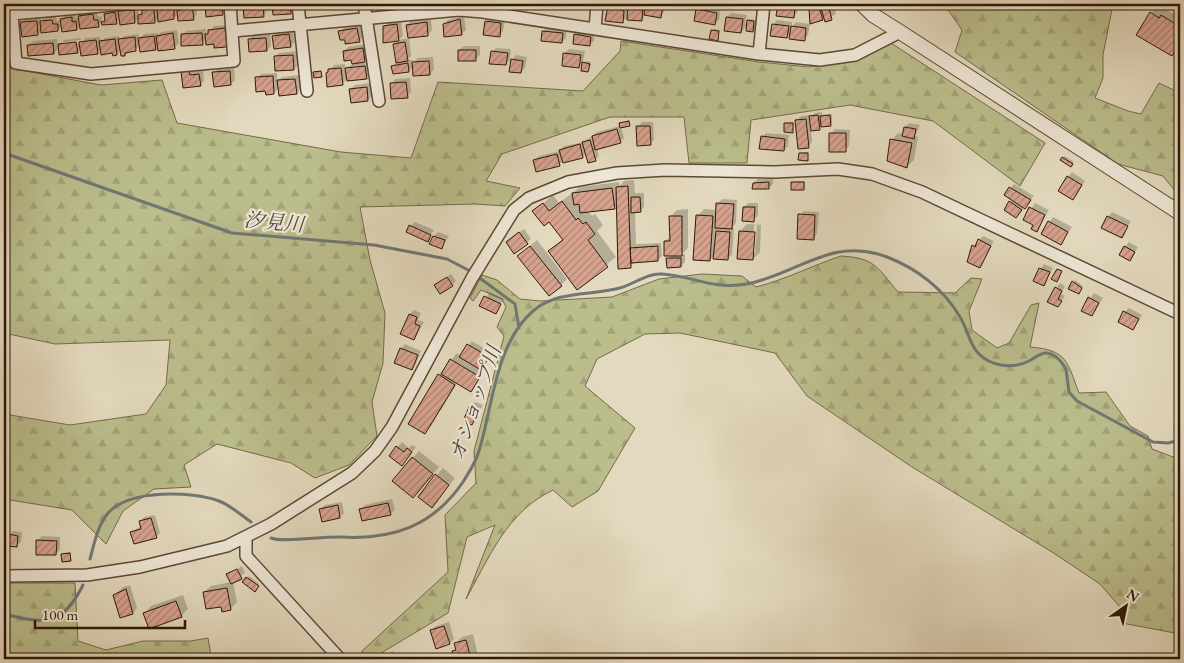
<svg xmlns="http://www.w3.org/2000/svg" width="1184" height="663" font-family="'EB Garamond','Noto Serif JP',serif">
	<defs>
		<pattern id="forest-firs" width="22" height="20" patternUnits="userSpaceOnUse" patternTransform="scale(1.25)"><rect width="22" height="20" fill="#bbbd8c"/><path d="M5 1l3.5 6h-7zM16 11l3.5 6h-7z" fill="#a1a277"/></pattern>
		<pattern id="building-hatch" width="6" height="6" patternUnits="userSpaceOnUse" patternTransform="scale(1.25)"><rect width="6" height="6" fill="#d7a38f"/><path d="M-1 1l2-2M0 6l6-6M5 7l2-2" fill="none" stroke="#af8473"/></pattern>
	</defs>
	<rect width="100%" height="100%" fill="#e3d9be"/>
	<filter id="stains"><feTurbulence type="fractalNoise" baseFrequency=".004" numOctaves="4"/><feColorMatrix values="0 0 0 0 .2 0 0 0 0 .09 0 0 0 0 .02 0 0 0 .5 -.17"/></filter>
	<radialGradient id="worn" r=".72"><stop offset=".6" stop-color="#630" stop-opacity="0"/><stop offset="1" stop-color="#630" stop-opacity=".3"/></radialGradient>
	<path fill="url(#forest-firs)" stroke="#766a49" d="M 944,4 L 1113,4 L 1103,55 L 1103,78 L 1095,98 L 1128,111 L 1141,114 L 1159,83 L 1180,93 L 1180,197 L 1163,176 L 1118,164 L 955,52 L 962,30 Z
		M 621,41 L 759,62 L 809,67 L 854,59 L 891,43 L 1045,143 L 1020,186 L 933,121 L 850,105 L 751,120 L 747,163 L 689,163 L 684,117 L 610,117 L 502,154 L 486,181 L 520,188 L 505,206 L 475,204 L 360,207 L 370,260 L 385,313 L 383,363 L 372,402 L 377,436 L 349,465 L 315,478 L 291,463 L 217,444 L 184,465 L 191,487 L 154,489 L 123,511 L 106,544 L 72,510 L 4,499 L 4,414 L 70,425 L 146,414 L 166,385 L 170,340 L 55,344 L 4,333 L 4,67 L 101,85 L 162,80 L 177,123 L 341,152 L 411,158 L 438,82 L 583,91 L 620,51 Z
		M 841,256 C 875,258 877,267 898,292 L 955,293 L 971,278 L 982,279 L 969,311 L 972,330 L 997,348 L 1009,343 L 1031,305 L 1039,303 L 1030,347 C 1068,350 1067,362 1079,393 L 1106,392 L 1130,426 L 1148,436 L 1152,449 L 1173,457 L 1180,455 L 1180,634 L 1122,623 L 1126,614 L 1100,584 L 1052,552 L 912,467 L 807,396 L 775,353 L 680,333 L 645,334 L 597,359 L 585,386 L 635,428 L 598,491 L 572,507 L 553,490 C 507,512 490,556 466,599 L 495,525 L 467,537 L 448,613 L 371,659 L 363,659 L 362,651 L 448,572 L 445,515 L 476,483 L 474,451 L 504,336 L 497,327 L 506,307 L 502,299 L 481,290 L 473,301 L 470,298 L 482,275 L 497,280 L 520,299 L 540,301 L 612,297 L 659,279 L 702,274 L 742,276 L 756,287 C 787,279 811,266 841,256 Z
		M 4,583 L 75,583 L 78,641 L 106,650 L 143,641 L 191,641 L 208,638 L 211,656 L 203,659 L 4,659 Z"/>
	<path fill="#0003" fill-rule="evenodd" d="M 162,4 L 178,4 L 178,11 L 185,4 L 196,4 L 197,14 L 193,19 L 178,14 L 174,18 L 158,18 L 155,22 L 139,17 L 135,22 L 120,18 L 116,23 L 103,22 L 110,10 L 119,9 L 120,12 L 124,8 L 138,6 L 139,15 L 147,7 L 158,6 L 158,8 Z
		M 226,4 L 227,10 L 222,14 L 206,5 Z
		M 247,4 L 267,4 L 267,11 L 263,16 L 244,6 Z
		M 273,4 L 295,4 L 295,8 L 291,12 L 274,13 Z
		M 545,4 L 555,4 L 552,7 L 544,6 Z
		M 611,4 L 625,4 L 624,5 L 629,7 L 629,4 L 666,4 L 664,12 L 660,16 L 646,14 L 641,20 L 629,16 L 622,22 L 609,6 Z
		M 744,4 L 760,4 L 758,6 Z
		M 779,4 L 799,4 L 797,13 L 793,17 Z
		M 821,4 L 833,4 L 836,14 L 826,20 L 825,16 L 822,19 L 810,10 Z
		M 701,5 L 720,9 L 719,20 L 714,24 L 697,10 Z
		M 1158,6 L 1180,17 L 1180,46 L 1172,55 L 1151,13 Z
		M 97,11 L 98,17 L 102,16 L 102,21 L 98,25 L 81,25 L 77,29 L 63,30 L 63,25 L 58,30 L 42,30 L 38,34 L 21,23 L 26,18 L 41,17 L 41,21 L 45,17 L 56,16 L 57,21 L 61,20 L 66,15 L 75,14 L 76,18 L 80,18 L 84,13 Z
		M 731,13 L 747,15 L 745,24 L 750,19 L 756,20 L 755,29 L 753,31 L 748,25 L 741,32 L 727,17 Z
		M 464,16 L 466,30 L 461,34 L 444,24 L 448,20 Z
		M 431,18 L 432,30 L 428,35 L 407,25 L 411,21 Z
		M 490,18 L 505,19 L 503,31 L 499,36 L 486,22 Z
		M 777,20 L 792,22 L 792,27 L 796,22 L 810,24 L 808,35 L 804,39 L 791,33 L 787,37 L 773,25 Z
		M 401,21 L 403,36 L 398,40 L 409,38 L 411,56 L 407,60 L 412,60 L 413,63 L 418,58 L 433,57 L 434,69 L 430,74 L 414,66 L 409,71 L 393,66 L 397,62 L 394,44 L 398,40 L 385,27 L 389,22 Z
		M 229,25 L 230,41 L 226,46 L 206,39 L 202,43 L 182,35 L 186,31 L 206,29 L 206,35 L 214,26 Z
		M 361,25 L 363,37 L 359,41 L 346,38 L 340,32 L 344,28 Z
		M 548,27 L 567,29 L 566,38 L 562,42 L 543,31 Z
		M 714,29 L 720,30 L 717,40 L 712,31 Z
		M 4,30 L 5,39 L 12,38 L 13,44 L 8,48 L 4,49 Z
		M 177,30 L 179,43 L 174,48 L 158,45 L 155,49 L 140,46 L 125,55 L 121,50 L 117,54 L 102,54 L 101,49 L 97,53 L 81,48 L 77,52 L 60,47 L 54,53 L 29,45 L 33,41 L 57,39 L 58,46 L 64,40 L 80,38 L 81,40 L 62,42 L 62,45 L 83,43 L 85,38 L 100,37 L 101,41 L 105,38 L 119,36 L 120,40 L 124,36 L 139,34 L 139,39 L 144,34 L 158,33 L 158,35 L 161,32 Z
		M 293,31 L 295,42 L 290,46 L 273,36 L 278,32 Z
		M 580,31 L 595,33 L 594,41 L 589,45 L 576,35 Z
		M 270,34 L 271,46 L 267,50 L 249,39 L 254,35 Z
		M 367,44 L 369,57 L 363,63 L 369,62 L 370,74 L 366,78 L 346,80 L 342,84 L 330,70 L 334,65 L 345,64 L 345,69 L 353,64 L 352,58 L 344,51 L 348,47 Z
		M 464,46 L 480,46 L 480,55 L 475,59 L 459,50 Z
		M 496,48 L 511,49 L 510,60 L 506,64 L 492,52 Z
		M 569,49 L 585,51 L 583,62 L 579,67 L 564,53 Z
		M 297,51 L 298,65 L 294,69 L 275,57 L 279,53 Z
		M 516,55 L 527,57 L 525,68 L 521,72 L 512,60 Z
		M 585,61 L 591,62 L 588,71 L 584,63 Z
		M 193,67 L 194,71 L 203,70 L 204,81 L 200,85 L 182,72 Z
		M 234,67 L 235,80 L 231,84 L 214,73 L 218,68 Z
		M 277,73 L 277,82 L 282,77 L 299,75 L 301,88 L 297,93 L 279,88 L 274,93 L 257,78 L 261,74 Z
		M 410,78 L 411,92 L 407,96 L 391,84 L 395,79 Z
		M 370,83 L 372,96 L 368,100 L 350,89 L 355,85 Z
		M 822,112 L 822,115 L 832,114 L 832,123 L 811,129 L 812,142 L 808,147 L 797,120 L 801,116 L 810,115 L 810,117 L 815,113 Z
		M 630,120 L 629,125 L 621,127 L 624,138 L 620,142 L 597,148 L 599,156 L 595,160 L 586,153 L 583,157 L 563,161 L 559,165 L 534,161 L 539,156 L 560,151 L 564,146 L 584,142 L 597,132 L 620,126 L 622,122 Z
		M 642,122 L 653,122 L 654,140 L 650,144 L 638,127 Z
		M 787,122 L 794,122 L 793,131 L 786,124 Z
		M 909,123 L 920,125 L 915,136 L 918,137 L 914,160 L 907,166 L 892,140 L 898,133 L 904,134 L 905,127 Z
		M 835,129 L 850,130 L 849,146 L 845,151 L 831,134 Z
		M 766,133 L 789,135 L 788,146 L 784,150 L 762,137 Z
		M 802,152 L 809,152 L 807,159 L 800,154 Z
		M 1065,156 L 1074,162 L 1071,165 L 1063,158 Z
		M 1072,172 L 1085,181 L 1073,199 L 1068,177 Z
		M 758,179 L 773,179 L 773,184 L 769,188 L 754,183 Z
		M 634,180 L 635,193 L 644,193 L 644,207 L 640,211 L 635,211 L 636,244 L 661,243 L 662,256 L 658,260 L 636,261 L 630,267 L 618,204 L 614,208 L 588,211 L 592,216 L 595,214 L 603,225 L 597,231 L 616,257 L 578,288 L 550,251 L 564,238 L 550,220 L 534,212 L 553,195 L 559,203 L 580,187 L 619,182 L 619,186 L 624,181 Z
		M 794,181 L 805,181 L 805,187 L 803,189 L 792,183 Z
		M 1014,184 L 1034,196 L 1020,212 L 1010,202 L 1013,199 L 1006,195 Z
		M 722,199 L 737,200 L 736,223 L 732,228 L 734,228 L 732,255 L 727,259 L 715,255 L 710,260 L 697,216 L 704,209 L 717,210 L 718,204 Z
		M 748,203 L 758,203 L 758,216 L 753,220 L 744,207 Z
		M 1035,203 L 1049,210 L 1037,230 L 1035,224 L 1025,219 Z
		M 688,209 L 688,248 L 682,254 L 685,254 L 685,262 L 681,266 L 668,259 L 672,255 L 665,241 L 671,236 L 671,216 L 677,210 Z
		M 804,211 L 819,212 L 817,234 L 813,239 L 800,215 Z
		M 1112,212 L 1131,221 L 1122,236 L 1108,217 Z
		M 1053,217 L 1072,227 L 1061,243 L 1043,233 Z
		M 415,222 L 434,230 L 427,241 L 411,226 Z
		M 747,224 L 761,225 L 760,252 L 753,259 L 740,231 ZM 754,225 L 757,225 L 755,253 L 753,253 Z
		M 524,229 L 531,239 L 515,252 L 512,238 Z
		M 438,232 L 449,236 L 442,247 L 434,236 Z
		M 983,236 L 994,241 L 979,267 L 969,252 L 973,246 Z
		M 537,240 L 567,279 L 561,285 L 519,256 Z
		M 1129,242 L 1138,247 L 1130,260 L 1125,247 Z
		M 1044,264 L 1053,268 L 1044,285 L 1034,281 Z
		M 451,274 L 456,281 L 452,285 L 436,285 Z
		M 1075,280 L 1083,286 L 1079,293 L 1070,289 Z
		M 1060,283 L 1065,286 L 1061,294 L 1065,296 L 1058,305 L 1056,288 Z
		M 490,292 L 504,299 L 496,312 L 481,305 Z
		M 1094,293 L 1103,298 L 1092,315 L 1083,310 Z
		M 1129,308 L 1142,315 L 1133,329 L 1124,312 Z
		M 414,310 L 421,313 L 418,320 L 424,322 L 414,339 L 410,314 Z
		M 472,341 L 492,353 L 482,368 L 485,370 L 477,384 L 484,372 L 482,371 L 474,384 L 477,384 L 471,390 L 458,382 L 431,426 L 425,432 L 439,375 L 457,353 L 461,356 Z
		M 405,344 L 421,351 L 416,364 L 412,369 L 401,349 Z
		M 475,402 L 483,405 L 472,424 L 471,406 Z
		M 402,442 L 409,448 L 412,445 L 416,447 L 406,460 L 390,456 Z
		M 419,451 L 439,467 L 413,497 L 413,458 Z
		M 443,468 L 455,478 L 432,506 L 420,496 Z
		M 392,499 L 395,510 L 390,514 L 361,509 L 365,505 Z
		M 342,502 L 344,513 L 340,517 L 321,509 L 325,505 Z
		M 155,515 L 160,533 L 156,537 L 132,532 L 141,526 L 140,522 L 144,517 Z
		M 13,531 L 22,532 L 21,542 L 16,546 L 9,535 Z
		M 42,536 L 60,537 L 60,550 L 56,554 L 38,540 Z
		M 71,552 L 70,560 L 62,555 L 64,553 Z
		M 242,566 L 245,573 L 233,581 L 237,602 L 230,609 L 204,592 L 211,586 L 231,582 L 228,575 Z
		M 249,576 L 259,584 L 255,590 L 244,582 Z
		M 130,585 L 137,608 L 133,613 L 115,595 L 123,587 Z
		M 183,595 L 188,609 L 181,616 L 145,613 L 151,606 Z
		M 449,622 L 454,639 L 450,643 L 432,631 L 436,626 Z
		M 473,634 L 479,659 L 456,659 L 453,651 L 457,648 L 456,643 L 462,637 Z
		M 392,651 L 406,659 L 386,659 Z"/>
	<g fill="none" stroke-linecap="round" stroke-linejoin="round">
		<path stroke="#707773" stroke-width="3" d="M 4,153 L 232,233 L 374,245 L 447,259 L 472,272
			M 477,276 L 515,304 L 519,328
			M 271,538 C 283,543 323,536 341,537 C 393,540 433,526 463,482 C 469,472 476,462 479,451 C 493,406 495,344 533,311 C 557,290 591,296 620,288 C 634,284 647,273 662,274 C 694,276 711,290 747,284 C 798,274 831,236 887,257 C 916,268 944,289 960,317 C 967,328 969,343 978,353 C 991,367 1013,369 1029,361 C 1035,358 1041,352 1047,353 C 1056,354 1062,362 1066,369 L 1069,392 L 1077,401 L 1153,442 L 1168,443 L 1180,440
			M 90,559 C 94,544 98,525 108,513 C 129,489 192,491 219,501 C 230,505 241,515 251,522
			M 4,614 C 44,624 62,627 83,585"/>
	</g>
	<path fill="url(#building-hatch)" stroke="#311706" d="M 205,4 L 222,4 L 223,15 L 206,17 Z
		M 272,4 L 291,4 L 291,14 L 273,15 Z
		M 381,4 L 397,4 L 398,7 L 381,9 Z
		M 557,4 L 572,4 L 571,8 L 557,6 Z
		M 575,4 L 592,4 L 592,10 L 574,7 Z
		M 628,4 L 643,4 L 642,21 L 627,20 Z
		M 646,4 L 663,5 L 661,18 L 644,15 Z
		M 725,4 L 739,4 L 739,9 L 724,8 Z
		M 778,4 L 795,6 L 794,18 L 776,16 Z
		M 820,4 L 828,4 L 832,20 L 825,22 Z
		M 192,5 L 194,20 L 178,21 L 177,11 L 181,10 L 180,6 Z
		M 263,5 L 264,17 L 244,18 L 243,6 Z
		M 608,5 L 624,11 L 623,23 L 605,21 Z
		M 174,7 L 174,19 L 158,22 L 157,8 Z
		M 819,7 L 823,20 L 810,24 L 809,9 Z
		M 154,9 L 155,23 L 138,24 L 138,15 L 142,14 L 142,10 Z
		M 696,9 L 717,13 L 715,25 L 694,21 Z
		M 134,10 L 135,23 L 120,25 L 118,11 Z
		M 115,12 L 117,24 L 102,25 L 101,22 L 105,21 L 104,14 Z
		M 1150,12 L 1159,18 L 1161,15 L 1177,25 L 1175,27 L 1180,30 L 1180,43 L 1172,56 L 1136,35 Z
		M 93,14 L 94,20 L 98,20 L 99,27 L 80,29 L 78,16 Z
		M 72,17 L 72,22 L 76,21 L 77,30 L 62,32 L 60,19 Z
		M 726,17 L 743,19 L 741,33 L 724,31 Z
		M 460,19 L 462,35 L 444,37 L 443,24 Z
		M 52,20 L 53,24 L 58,24 L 58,31 L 41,33 L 40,21 Z
		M 747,20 L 754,21 L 753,32 L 746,31 Z
		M 37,21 L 38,35 L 22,37 L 20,22 Z
		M 485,21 L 501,23 L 500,37 L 483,35 Z
		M 427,22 L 428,36 L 408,38 L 406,25 Z
		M 397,24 L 399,41 L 383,43 L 383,26 Z
		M 772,24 L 789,26 L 787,38 L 770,36 Z
		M 791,26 L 806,28 L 805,41 L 789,39 Z
		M 225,28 L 227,47 L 214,48 L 214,44 L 206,45 L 205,34 L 208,34 L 208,30 Z
		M 357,28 L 360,42 L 345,44 L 345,40 L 340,40 L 338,31 Z
		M 711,30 L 719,31 L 718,41 L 709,39 Z
		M 542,31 L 563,33 L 562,43 L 541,41 Z
		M 173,33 L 175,49 L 158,51 L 156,36 Z
		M 202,33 L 203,45 L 181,46 L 181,34 Z
		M 289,34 L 291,47 L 274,49 L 272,36 Z
		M 574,34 L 591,37 L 590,46 L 573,44 Z
		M 154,36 L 156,50 L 140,52 L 138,38 Z
		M 135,37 L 136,51 L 125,53 L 125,56 L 121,56 L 118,39 Z
		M 266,38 L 267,51 L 249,52 L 248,39 Z
		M 115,39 L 117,55 L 113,56 L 112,53 L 101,55 L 99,41 Z
		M 96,40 L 98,54 L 81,56 L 79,42 Z
		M 76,42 L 78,53 L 59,55 L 58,44 Z
		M 405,42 L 408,61 L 396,63 L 393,44 Z
		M 53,43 L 54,54 L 28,56 L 27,45 Z
		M 363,48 L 365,62 L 352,64 L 351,60 L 344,61 L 343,51 Z
		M 458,50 L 476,50 L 476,61 L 458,61 Z
		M 491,51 L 508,53 L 506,65 L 489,64 Z
		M 563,53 L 581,55 L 579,68 L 562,66 Z
		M 293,55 L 294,70 L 275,71 L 274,56 Z
		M 511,59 L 523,61 L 521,73 L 509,72 Z
		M 429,61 L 430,75 L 413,76 L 412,62 Z
		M 582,62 L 590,64 L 588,72 L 581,71 Z
		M 408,63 L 409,72 L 393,74 L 391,66 Z
		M 365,66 L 367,79 L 347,81 L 345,68 Z
		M 341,68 L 343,85 L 327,87 L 326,73 L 328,72 L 328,69 Z
		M 189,70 L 190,75 L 199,74 L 201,86 L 183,88 L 181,71 Z
		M 230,71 L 231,85 L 214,87 L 212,72 Z
		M 321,71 L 322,77 L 314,78 L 313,72 Z
		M 273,76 L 274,94 L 266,95 L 265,91 L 256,92 L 255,77 Z
		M 295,79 L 297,94 L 279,96 L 277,80 Z
		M 406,82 L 408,98 L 391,99 L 390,83 Z
		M 367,87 L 368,101 L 351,103 L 349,89 Z
		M 818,115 L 820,130 L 811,131 L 809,116 Z
		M 830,115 L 831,126 L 821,127 L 820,116 Z
		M 806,119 L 809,148 L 798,149 L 795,120 Z
		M 629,121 L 630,126 L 620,128 L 619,123 Z
		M 784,123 L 793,123 L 793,133 L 784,132 Z
		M 636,126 L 650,126 L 651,145 L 637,146 Z
		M 904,127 L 916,129 L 914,139 L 902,136 Z
		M 617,129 L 621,143 L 595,150 L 592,136 Z
		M 829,133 L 846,133 L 846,152 L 829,152 Z
		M 761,136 L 785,139 L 784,151 L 759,149 Z
		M 890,139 L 912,143 L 907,168 L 887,161 Z
		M 590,140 L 596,161 L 588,163 L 582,142 Z
		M 580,144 L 583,158 L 563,163 L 559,150 Z
		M 799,153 L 808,153 L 808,161 L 798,160 Z
		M 557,154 L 560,166 L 536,172 L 533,160 Z
		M 1062,157 L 1073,164 L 1071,167 L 1060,160 Z
		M 1067,176 L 1082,185 L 1073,200 L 1058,191 Z
		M 769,182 L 769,189 L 752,189 L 753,183 Z
		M 791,182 L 804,182 L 804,190 L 791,190 Z
		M 628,186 L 631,268 L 618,269 L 616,187 Z
		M 1009,187 L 1031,200 L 1025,209 L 1004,195 Z
		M 612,188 L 615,209 L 580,213 L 579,204 L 574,205 L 572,193 Z
		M 631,197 L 640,197 L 641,212 L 631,213 Z
		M 562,201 L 576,220 L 578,218 L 583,224 L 586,222 L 595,234 L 588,240 L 608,267 L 577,290 L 548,251 L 563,240 L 549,222 L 544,226 L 532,211 L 543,203 L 549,211 Z
		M 1009,201 L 1022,210 L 1016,218 L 1004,210 Z
		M 716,203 L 734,204 L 732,229 L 715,228 Z
		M 743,207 L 755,207 L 754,222 L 742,221 Z
		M 1029,207 L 1045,215 L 1037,232 L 1031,229 L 1033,225 L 1023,220 Z
		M 798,214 L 815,215 L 814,240 L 797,239 Z
		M 696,215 L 713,216 L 710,261 L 693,260 Z
		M 669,216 L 682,216 L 682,256 L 664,256 L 664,241 L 670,241 Z
		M 1107,216 L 1128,226 L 1122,238 L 1101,228 Z
		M 1048,221 L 1068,232 L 1061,245 L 1041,234 Z
		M 409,225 L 431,235 L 428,242 L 406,232 Z
		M 716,231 L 730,232 L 728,260 L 713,259 Z
		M 739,231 L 755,232 L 753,260 L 737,259 Z
		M 519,232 L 528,244 L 514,254 L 506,242 Z
		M 433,236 L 445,240 L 442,249 L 429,244 Z
		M 978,239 L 991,246 L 980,268 L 967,262 L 972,245 L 975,247 Z
		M 530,246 L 562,286 L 549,296 L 517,256 Z
		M 658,246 L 658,261 L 631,263 L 630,248 Z
		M 1124,246 L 1135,252 L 1130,261 L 1119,255 Z
		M 666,258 L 681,258 L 681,267 L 667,268 Z
		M 1039,268 L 1050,272 L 1044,286 L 1033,281 Z
		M 1057,269 L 1062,271 L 1057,282 L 1051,279 Z
		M 447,277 L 453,286 L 440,294 L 434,285 Z
		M 1072,281 L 1082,288 L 1079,294 L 1068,289 Z
		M 1055,287 L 1062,291 L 1058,299 L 1062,301 L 1058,307 L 1047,302 Z
		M 484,296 L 501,304 L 496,314 L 479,306 Z
		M 1088,297 L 1099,303 L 1092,316 L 1081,311 Z
		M 1123,311 L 1139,319 L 1133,330 L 1118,322 Z
		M 409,314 L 417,317 L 415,324 L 420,326 L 414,340 L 400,334 Z
		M 467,344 L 489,357 L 481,370 L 459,357 Z
		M 1180,345 L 1180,358 L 1174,355 Z
		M 400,348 L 418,355 L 412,370 L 394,363 Z
		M 450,359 L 480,377 L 471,392 L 441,374 Z
		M 438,374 L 455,385 L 425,434 L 408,424 Z
		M 470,405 L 479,410 L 472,425 L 463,421 Z
		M 1180,415 L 1180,430 L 1174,427 Z
		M 396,446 L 404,452 L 407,448 L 412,452 L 402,466 L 389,456 Z
		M 412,457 L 433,474 L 413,498 L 392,481 Z
		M 435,474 L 449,485 L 432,508 L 418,497 Z
		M 388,503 L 391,515 L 362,521 L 359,509 Z
		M 338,505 L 340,518 L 322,522 L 319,509 Z
		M 151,518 L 157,538 L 134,544 L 130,532 L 141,529 L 139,521 Z
		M 8,534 L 18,536 L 17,547 L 6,546 Z
		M 36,540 L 57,541 L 56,555 L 36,555 Z
		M 70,553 L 71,561 L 62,562 L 61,554 Z
		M 237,569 L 242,579 L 231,584 L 226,574 Z
		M 246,577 L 259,586 L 255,592 L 242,582 Z
		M 227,588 L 231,610 L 222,612 L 221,607 L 206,609 L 203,592 Z
		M 126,589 L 133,614 L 120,618 L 113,595 Z
		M 176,601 L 182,617 L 149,629 L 143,613 Z
		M 444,626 L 450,644 L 436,649 L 430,630 Z
		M 466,640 L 471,659 L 454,659 L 452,651 L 456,650 L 454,643 Z"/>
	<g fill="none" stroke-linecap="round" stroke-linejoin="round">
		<g stroke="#5e4834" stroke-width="14">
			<path id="minor" d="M 124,4 L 12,14 L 16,63 L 91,74 L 234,61 L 230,4
				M 298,4 L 307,91
				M 364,4 L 379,101
				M 1177,4 L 1180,6
				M 595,29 L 597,4
				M 233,31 L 459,10 L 483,12 L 759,54 L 820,60 L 855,55 L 900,32
				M 759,54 L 764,4
				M 246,537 L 246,556 L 340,659
				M 4,576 L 87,575 L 140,567 L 227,546 L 271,524 L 352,473 L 375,451 L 392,427 L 472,278 L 514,210 L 529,198 L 568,182 L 617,173 L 665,170 L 775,172 L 838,169 L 872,174 L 922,192 L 1180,314"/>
		</g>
		<g stroke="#5e4834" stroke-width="16">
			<path id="tertiary" d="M 862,4 L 873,15 L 900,32 L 1180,213"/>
		</g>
		<use href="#minor" stroke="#ede6d5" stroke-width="11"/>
		<use href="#tertiary" stroke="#ede6d5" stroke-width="14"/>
	</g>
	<g text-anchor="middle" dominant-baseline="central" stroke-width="4.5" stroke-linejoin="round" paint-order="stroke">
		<g font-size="20" font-style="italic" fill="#50473d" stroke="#ede6d5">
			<text transform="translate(274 222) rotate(5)">汐見川</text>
			<text transform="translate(475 403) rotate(-71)">オショップ川</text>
		</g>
	</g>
	<rect width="1184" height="663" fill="none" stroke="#e3d9be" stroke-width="20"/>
	<rect x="5" y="5" width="1174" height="653" fill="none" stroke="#311706" stroke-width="2.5"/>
	<rect x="10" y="10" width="1164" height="643" fill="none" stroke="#311706"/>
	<g transform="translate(1126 606) rotate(33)" stroke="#ede6d5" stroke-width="4" paint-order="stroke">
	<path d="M0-4L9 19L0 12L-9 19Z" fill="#311706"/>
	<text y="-8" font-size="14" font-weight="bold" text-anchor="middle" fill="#311706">N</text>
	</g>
	<path d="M35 620v8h150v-8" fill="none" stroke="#311706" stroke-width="2.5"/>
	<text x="42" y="620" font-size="15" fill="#311706" stroke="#ede6d5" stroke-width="4" paint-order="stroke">100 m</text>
	<rect width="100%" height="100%" filter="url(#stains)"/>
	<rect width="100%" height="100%" fill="url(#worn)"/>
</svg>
